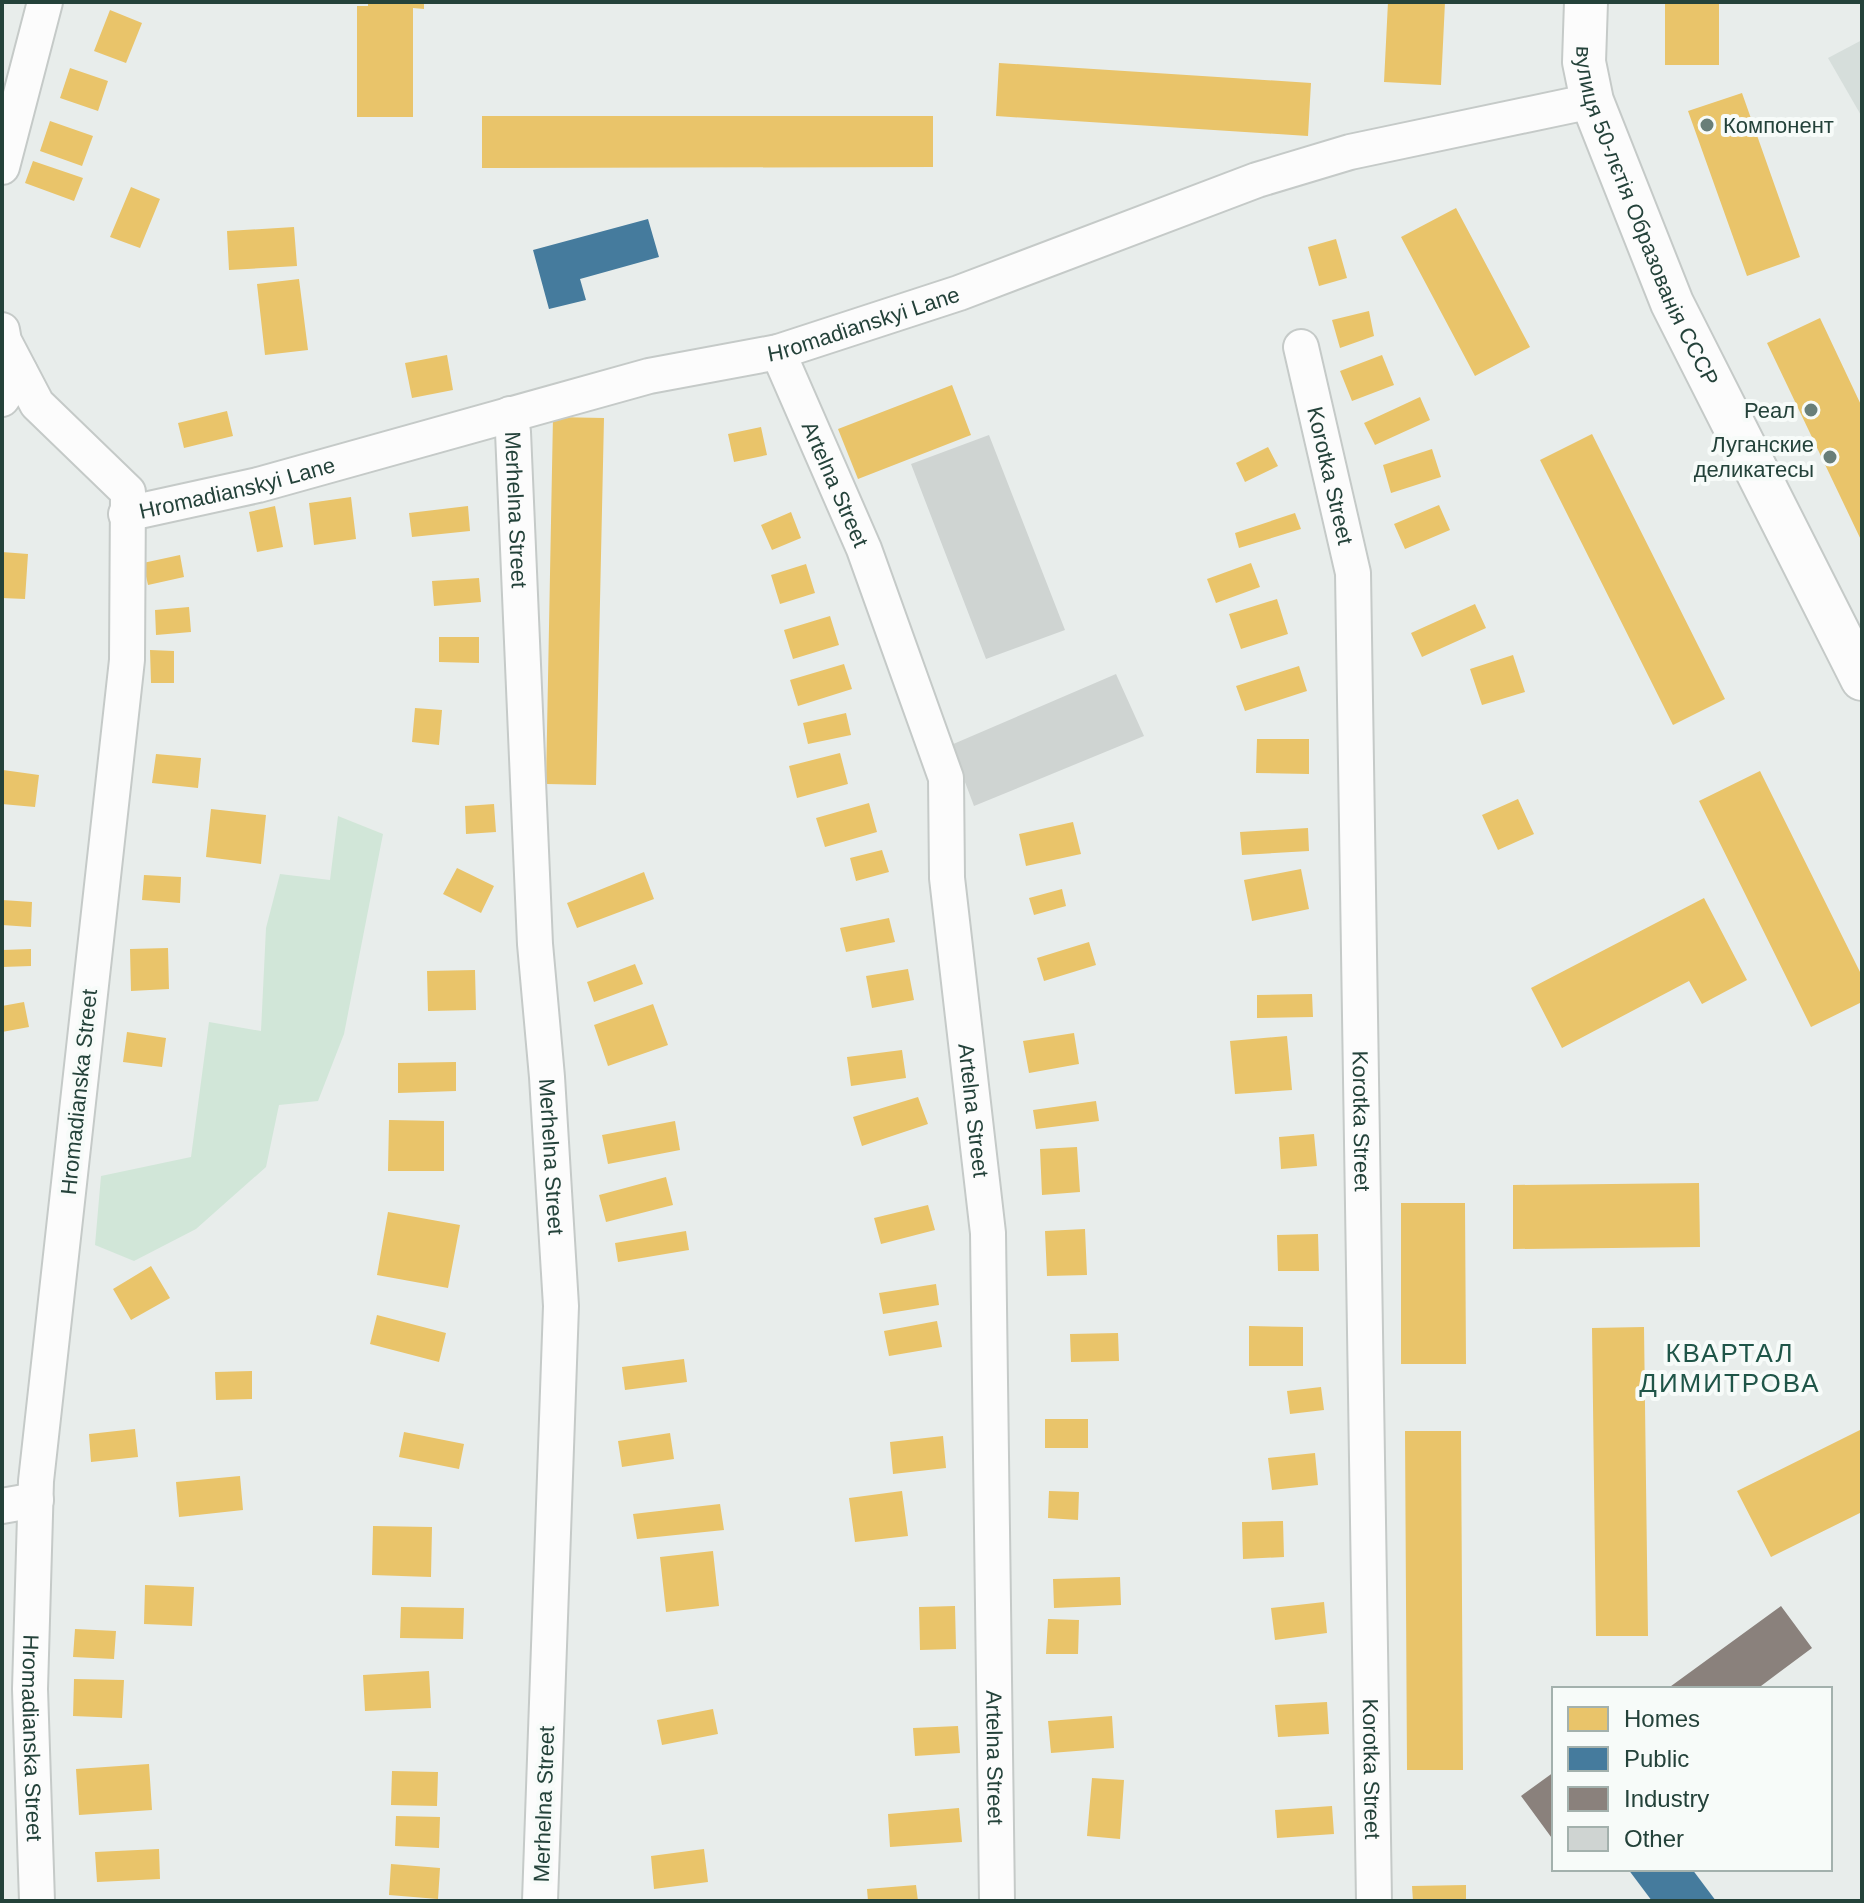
<svg xmlns="http://www.w3.org/2000/svg" width="1864" height="1903" font-family="Arial,sans-serif">
	<rect width="100%" height="100%" fill="#e8edeb"/>
	<path fill="#d6dedb" d="M 1862,40 L 1862,117 L 1828,58 Z"/>
	<path fill="#d1e6d8" d="M 338,816 L 383,834 L 344,1034 L 318,1101 L 279,1105 L 266,1167 L 196,1229 L 134,1261 L 95,1245 L 101,1176 L 191,1157 L 209,1022 L 261,1031 L 266,928 L 280,874 L 330,880 Z"/>
	<path fill="#e9c46a" d="M 368,2 L 424,2 L 424,9 L 413,8 L 413,117 L 357,117 L 357,6 L 368,6 Z
		M 1388,2 L 1445,2 L 1441,85 L 1384,82 Z
		M 1665,2 L 1719,2 L 1719,65 L 1665,65 Z
		M 110,10 L 142,23 L 126,63 L 94,51 Z
		M 999,63 L 1311,83 L 1308,136 L 996,116 Z
		M 70,68 L 108,81 L 98,111 L 60,98 Z
		M 1742,93 L 1800,257 L 1747,276 L 1688,111 Z
		M 482,116 L 933,116 L 933,167 L 482,168 Z
		M 50,121 L 93,136 L 82,166 L 40,151 Z
		M 33,161 L 83,178 L 74,201 L 25,183 Z
		M 131,187 L 160,199 L 140,248 L 110,237 Z
		M 1456,208 L 1530,347 L 1475,376 L 1401,237 Z
		M 294,227 L 297,266 L 229,270 L 227,231 Z
		M 1336,239 L 1347,278 L 1319,286 L 1308,247 Z
		M 299,279 L 308,350 L 265,355 L 257,284 Z
		M 1369,311 L 1374,336 L 1340,348 L 1332,320 Z
		M 1820,318 L 1862,407 L 1862,542 L 1767,343 Z
		M 447,355 L 453,390 L 412,398 L 405,363 Z
		M 1382,355 L 1394,385 L 1352,401 L 1340,371 Z
		M 952,385 L 971,435 L 858,479 L 838,429 Z
		M 1420,397 L 1430,420 L 1375,445 L 1364,423 Z
		M 227,411 L 233,436 L 184,448 L 178,423 Z
		M 553,417 L 604,418 L 596,785 L 546,784 Z
		M 761,427 L 767,455 L 734,462 L 728,434 Z
		M 1592,434 L 1725,699 L 1673,725 L 1540,460 Z
		M 1268,447 L 1278,466 L 1245,482 L 1236,463 Z
		M 1432,449 L 1441,477 L 1391,493 L 1383,465 Z
		M 351,497 L 356,539 L 314,545 L 309,503 Z
		M 1439,505 L 1450,530 L 1405,549 L 1394,524 Z
		M 275,506 L 283,547 L 257,552 L 249,512 Z
		M 468,506 L 470,531 L 412,537 L 409,513 Z
		M 791,512 L 801,538 L 772,550 L 761,525 Z
		M 1295,513 L 1301,529 L 1239,548 L 1235,533 Z
		M 2,552 L 28,554 L 25,599 L 2,598 Z
		M 180,555 L 184,577 L 148,585 L 143,563 Z
		M 1251,563 L 1260,587 L 1216,603 L 1207,579 Z
		M 806,564 L 815,593 L 780,604 L 771,575 Z
		M 479,578 L 481,602 L 434,606 L 432,581 Z
		M 1277,599 L 1288,634 L 1241,649 L 1229,614 Z
		M 1475,604 L 1486,628 L 1422,657 L 1411,633 Z
		M 189,607 L 191,632 L 156,635 L 155,610 Z
		M 830,616 L 839,645 L 793,659 L 784,630 Z
		M 439,637 L 479,637 L 479,663 L 439,662 Z
		M 150,650 L 174,651 L 174,683 L 151,683 Z
		M 1513,655 L 1525,692 L 1482,705 L 1470,669 Z
		M 844,664 L 852,689 L 798,706 L 790,680 Z
		M 1299,666 L 1307,691 L 1245,711 L 1236,686 Z
		M 415,708 L 442,710 L 439,745 L 412,742 Z
		M 846,713 L 851,735 L 808,744 L 803,723 Z
		M 1257,739 L 1309,739 L 1309,774 L 1256,773 Z
		M 840,753 L 848,784 L 797,798 L 789,766 Z
		M 156,754 L 201,758 L 198,788 L 152,783 Z
		M 3,770 L 39,775 L 35,807 L 2,804 Z
		M 1760,771 L 1862,976 L 1862,1002 L 1811,1027 L 1699,801 Z
		M 1518,799 L 1534,834 L 1498,850 L 1482,815 Z
		M 869,803 L 877,832 L 825,847 L 816,818 Z
		M 494,804 L 496,832 L 466,834 L 465,806 Z
		M 211,809 L 266,815 L 261,864 L 206,857 Z
		M 1073,822 L 1081,854 L 1026,866 L 1019,834 Z
		M 1308,828 L 1309,851 L 1242,855 L 1240,832 Z
		M 882,850 L 889,872 L 856,881 L 850,858 Z
		M 457,868 L 494,886 L 481,913 L 443,894 Z
		M 1301,869 L 1309,909 L 1252,921 L 1244,880 Z
		M 644,872 L 654,899 L 577,928 L 567,903 Z
		M 144,875 L 181,877 L 180,903 L 142,900 Z
		M 1062,889 L 1066,906 L 1034,915 L 1029,898 Z
		M 1704,898 L 1747,980 L 1702,1004 L 1689,981 L 1562,1048 L 1531,988 Z
		M 2,900 L 32,902 L 31,927 L 2,925 Z
		M 889,918 L 895,942 L 846,952 L 840,928 Z
		M 1089,942 L 1096,965 L 1044,981 L 1037,958 Z
		M 168,948 L 169,989 L 131,991 L 130,949 Z
		M 31,949 L 31,966 L 2,967 L 2,950 Z
		M 635,964 L 643,984 L 594,1002 L 587,982 Z
		M 908,969 L 914,1000 L 872,1008 L 866,976 Z
		M 475,970 L 476,1010 L 428,1011 L 427,971 Z
		M 1312,994 L 1313,1017 L 1257,1018 L 1257,995 Z
		M 24,1002 L 29,1027 L 2,1032 L 2,1006 Z
		M 653,1004 L 668,1045 L 608,1066 L 594,1025 Z
		M 127,1032 L 166,1038 L 162,1067 L 123,1062 Z
		M 1074,1033 L 1079,1064 L 1029,1073 L 1023,1041 Z
		M 1287,1036 L 1292,1090 L 1235,1094 L 1230,1041 Z
		M 902,1050 L 906,1078 L 851,1086 L 847,1057 Z
		M 456,1062 L 456,1091 L 398,1093 L 398,1063 Z
		M 918,1097 L 928,1124 L 862,1146 L 853,1117 Z
		M 1096,1101 L 1099,1121 L 1036,1129 L 1033,1110 Z
		M 389,1120 L 444,1121 L 444,1171 L 388,1171 Z
		M 675,1121 L 680,1150 L 608,1164 L 602,1135 Z
		M 1314,1134 L 1317,1166 L 1281,1169 L 1279,1137 Z
		M 1077,1147 L 1080,1192 L 1042,1195 L 1040,1149 Z
		M 666,1177 L 673,1205 L 606,1222 L 599,1195 Z
		M 1699,1183 L 1700,1247 L 1513,1249 L 1513,1185 Z
		M 1401,1203 L 1465,1203 L 1466,1364 L 1401,1364 Z
		M 928,1205 L 935,1230 L 881,1244 L 874,1218 Z
		M 388,1212 L 460,1225 L 448,1288 L 377,1275 Z
		M 1085,1229 L 1087,1275 L 1047,1276 L 1045,1231 Z
		M 686,1231 L 689,1250 L 618,1262 L 615,1243 Z
		M 1318,1234 L 1319,1271 L 1278,1271 L 1277,1235 Z
		M 151,1266 L 170,1298 L 131,1320 L 113,1289 Z
		M 936,1284 L 939,1305 L 883,1314 L 879,1293 Z
		M 377,1315 L 446,1333 L 439,1362 L 370,1344 Z
		M 937,1321 L 942,1347 L 889,1356 L 884,1331 Z
		M 1249,1326 L 1303,1327 L 1303,1366 L 1249,1366 Z
		M 1644,1327 L 1648,1636 L 1596,1636 L 1592,1328 Z
		M 1118,1333 L 1119,1361 L 1071,1362 L 1070,1334 Z
		M 684,1359 L 687,1382 L 625,1390 L 622,1367 Z
		M 252,1371 L 252,1399 L 216,1400 L 215,1372 Z
		M 1321,1387 L 1324,1410 L 1290,1414 L 1287,1391 Z
		M 1045,1419 L 1088,1419 L 1088,1448 L 1045,1448 Z
		M 135,1429 L 138,1457 L 91,1462 L 89,1434 Z
		M 1862,1429 L 1862,1512 L 1771,1557 L 1737,1491 Z
		M 1405,1431 L 1461,1431 L 1463,1770 L 1407,1770 Z
		M 404,1432 L 464,1444 L 459,1469 L 399,1457 Z
		M 670,1433 L 674,1459 L 622,1467 L 618,1441 Z
		M 943,1436 L 946,1468 L 893,1474 L 890,1442 Z
		M 1315,1453 L 1318,1485 L 1272,1490 L 1268,1458 Z
		M 240,1476 L 243,1510 L 179,1517 L 176,1482 Z
		M 902,1491 L 908,1536 L 855,1542 L 849,1498 Z
		M 1049,1491 L 1079,1492 L 1078,1520 L 1048,1518 Z
		M 720,1504 L 724,1530 L 637,1539 L 633,1514 Z
		M 1283,1521 L 1284,1557 L 1243,1559 L 1242,1522 Z
		M 373,1526 L 432,1527 L 431,1577 L 372,1575 Z
		M 713,1551 L 719,1606 L 666,1612 L 660,1557 Z
		M 1120,1577 L 1121,1605 L 1054,1608 L 1053,1579 Z
		M 145,1585 L 194,1587 L 192,1626 L 144,1624 Z
		M 1324,1602 L 1327,1633 L 1275,1640 L 1271,1608 Z
		M 955,1606 L 956,1649 L 920,1650 L 919,1607 Z
		M 401,1607 L 464,1608 L 463,1639 L 400,1638 Z
		M 1048,1619 L 1079,1620 L 1078,1654 L 1046,1654 Z
		M 75,1629 L 116,1631 L 114,1659 L 73,1657 Z
		M 429,1671 L 431,1708 L 365,1711 L 363,1675 Z
		M 74,1679 L 124,1680 L 122,1718 L 73,1716 Z
		M 1327,1702 L 1329,1734 L 1278,1737 L 1275,1705 Z
		M 713,1709 L 718,1734 L 662,1745 L 657,1720 Z
		M 1112,1716 L 1114,1748 L 1051,1753 L 1048,1721 Z
		M 958,1726 L 960,1753 L 915,1756 L 913,1728 Z
		M 149,1764 L 152,1810 L 79,1815 L 76,1769 Z
		M 392,1771 L 438,1772 L 437,1806 L 391,1805 Z
		M 1092,1778 L 1124,1780 L 1120,1839 L 1087,1836 Z
		M 1332,1806 L 1334,1834 L 1277,1838 L 1275,1810 Z
		M 959,1808 L 962,1842 L 890,1847 L 888,1814 Z
		M 396,1816 L 440,1817 L 439,1848 L 395,1846 Z
		M 159,1849 L 160,1879 L 97,1882 L 95,1852 Z
		M 704,1849 L 708,1882 L 654,1889 L 651,1856 Z
		M 391,1864 L 440,1868 L 438,1899 L 389,1895 Z
		M 916,1885 L 918,1901 L 868,1901 L 867,1889 Z
		M 1466,1885 L 1466,1901 L 1413,1901 L 1412,1886 Z"/>
	<path fill="#457b9d" d="M 648,219 L 659,257 L 580,279 L 586,300 L 549,309 L 533,250 Z
		M 1628,1869 L 1692,1869 L 1716,1901 L 1652,1901 Z"/>
	<path fill="#8a817c" d="M 1781,1606 L 1812,1648 L 1757,1689 L 1667,1689 Z
		M 1554,1772 L 1554,1841 L 1521,1796 Z"/>
	<path fill="#cfd4d2" d="M 989,435 L 1065,630 L 986,659 L 911,464 Z
		M 1116,674 L 1144,736 L 974,806 L 951,745 Z"/>
	<g fill="none" stroke-linecap="round" stroke-linejoin="round">
		<g stroke="#c5cac8" stroke-width="38">
			<g id="minor">
				<path d="M 2,167 L 45,2"/>
				<path id="s1" d="M 2,330 L 4,341 L 37,404 L 128,492 L 127,660 L 36,1481 L 30,1689 L 37,1901"/>
				<path id="s2" d="M 1301,347 L 1353,573 L 1374,1901"/>
				<path id="s3" d="M 778,352 L 864,549 L 946,778 L 947,878 L 988,1233 L 997,1901"/>
				<path d="M 2,399 L 20,372"/>
				<path id="s4" d="M 510,414 L 513,432 L 535,944 L 547,1077 L 561,1306 L 540,1901"/>
				<path id="s5" d="M 126,514 L 258,485 L 649,376 L 778,352 L 959,293 L 1257,180 L 1350,152 L 1592,101"/>
				<path d="M 2,1506 L 36,1500"/>
			</g>
		</g>
		<g stroke="#c5cac8" stroke-width="46">
			<g id="tertiary">
				<path id="s6" d="M 1586,2 L 1584,62 L 1592,101 L 1672,303 L 1862,679"/>
			</g>
		</g>
		<use href="#minor" stroke="#fcfcfc" stroke-width="34"/>
		<use href="#tertiary" stroke="#fcfcfc" stroke-width="42"/>
	</g>
	<g fill="#697e78" stroke="#f7fbf9" stroke-width="3">
		<circle cx="1707" cy="125" r="8"/>
		<circle cx="1811" cy="410" r="8"/>
		<circle cx="1830" cy="457" r="8"/>
	</g>
	<g text-anchor="middle" dominant-baseline="central" stroke-width="8" stroke-linejoin="round" paint-order="stroke">
		<g font-size="22" fill="#24423a" stroke="#f7fbf9" text-anchor="end">
			<text x="1723" y="125" text-anchor="start">Компонент</text>
			<text x="1795" y="410">Реал</text>
			<text x="1814" y="444">Луганские<tspan x="1814" dy="25">деликатесы</tspan></text>
		</g>
		<g font-size="22" fill="#24423a" stroke="#f7fbf9">
			<text stroke="none"><textPath href="#s6" startOffset="226">вулиця 50-лєтія Образованія СССР</textPath></text>
			<text stroke="none"><textPath href="#s5" startOffset="762">Hromadianskyi Lane</textPath></text>
			<text stroke="none"><textPath href="#s2" startOffset="132">Korotka Street</textPath></text>
			<text stroke="none"><textPath href="#s3" startOffset="144">Artelna Street</textPath></text>
			<text stroke="none"><textPath href="#s5" startOffset="114">Hromadianskyi Lane</textPath></text>
			<text stroke="none"><textPath href="#s4" startOffset="96">Merhelna Street</textPath></text>
			<text transform="translate(79 1092) rotate(-84)">Hromadianska Street</text>
			<text stroke="none"><textPath href="#s3" startOffset="792">Artelna Street</textPath></text>
			<text stroke="none"><textPath href="#s2" startOffset="780">Korotka Street</textPath></text>
			<text stroke="none"><textPath href="#s4" startOffset="744">Merhelna Street</textPath></text>
			<text stroke="none"><textPath href="#s1" startOffset="1460">Hromadianska Street</textPath></text>
			<text stroke="none"><textPath href="#s3" startOffset="1440">Artelna Street</textPath></text>
			<text stroke="none"><textPath href="#s2" startOffset="1428">Korotka Street</textPath></text>
			<text transform="translate(544 1804) rotate(-88)">Merhelna Street</text>
		</g>
		<g font-size="26" letter-spacing="2" fill="#1f5548" stroke="#f7fbf9">
			<text x="1730" y="1353">КВАРТАЛ<tspan x="1730" dy="30">ДИМИТРОВА</tspan></text>
		</g>
	</g>
	<rect width="1864" height="1903" fill="none" stroke="#24423a" stroke-width="8"/>
	<rect x="1552" y="1687" width="280" height="184" fill="#f7fbf9" stroke="#a3b1ad" stroke-width="2"/>
	<rect x="1568" y="1707" width="40" height="24" fill="#e9c46a" stroke="#a3b1ad" stroke-width="2"/>
	<text x="1624" y="1727" font-size="24" fill="#24423a">Homes</text>
	<rect x="1568" y="1747" width="40" height="24" fill="#457b9d" stroke="#a3b1ad" stroke-width="2"/>
	<text x="1624" y="1767" font-size="24" fill="#24423a">Public</text>
	<rect x="1568" y="1787" width="40" height="24" fill="#8a817c" stroke="#a3b1ad" stroke-width="2"/>
	<text x="1624" y="1807" font-size="24" fill="#24423a">Industry</text>
	<rect x="1568" y="1827" width="40" height="24" fill="#cfd4d2" stroke="#a3b1ad" stroke-width="2"/>
	<text x="1624" y="1847" font-size="24" fill="#24423a">Other</text>
</svg>
